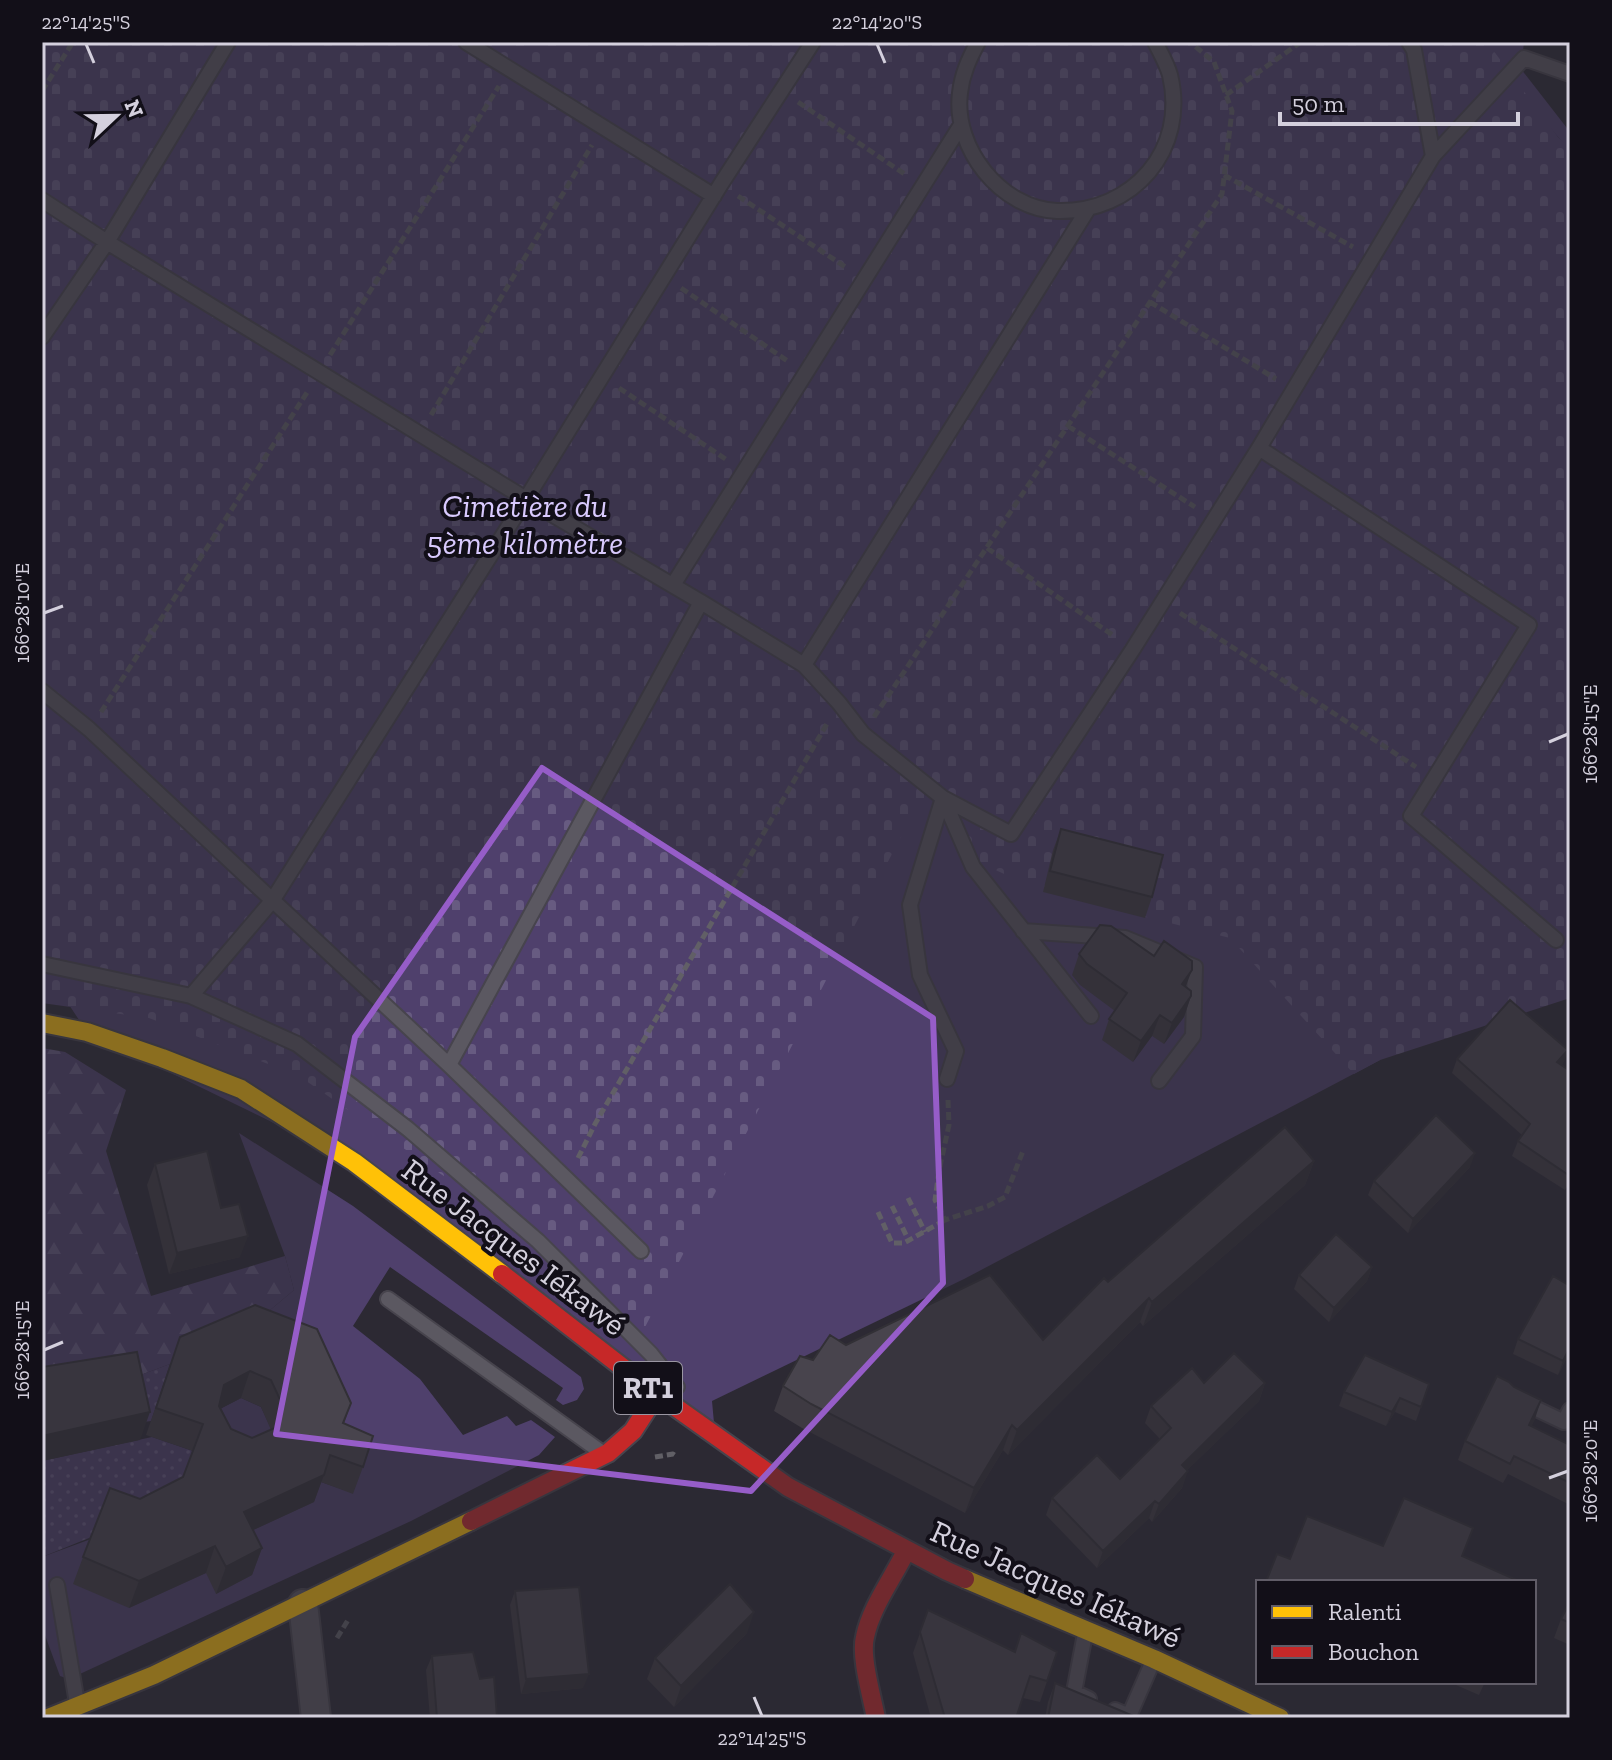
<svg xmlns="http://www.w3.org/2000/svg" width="1612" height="1760" font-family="'Zilla Slab',serif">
	<defs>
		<pattern id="forest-firs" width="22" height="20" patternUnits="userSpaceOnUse" patternTransform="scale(2)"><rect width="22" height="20" fill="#4f406c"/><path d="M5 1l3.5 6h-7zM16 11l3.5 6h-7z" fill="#675b81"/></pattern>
		<pattern id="cemetery-stones" width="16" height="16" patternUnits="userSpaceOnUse" patternTransform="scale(2)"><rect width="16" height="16" fill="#4f406c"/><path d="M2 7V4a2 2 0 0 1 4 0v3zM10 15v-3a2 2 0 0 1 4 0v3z" fill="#675b81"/></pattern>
		<pattern id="park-dots" width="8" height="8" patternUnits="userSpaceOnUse" patternTransform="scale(2)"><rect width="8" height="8" fill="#4f406c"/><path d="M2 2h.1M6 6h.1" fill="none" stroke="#675b81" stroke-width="1.8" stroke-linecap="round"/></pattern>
	</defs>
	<rect width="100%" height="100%" fill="#2c2933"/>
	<path fill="#4f406c" d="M 1477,42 L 1524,42 L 1521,69 L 1570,132 L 1570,151 Z
		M 817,742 L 1079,780 L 1380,1060 L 964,1279 L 712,1401 L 715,1434 L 354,1162 L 87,1032 L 42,964 Z
		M 239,1133 L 353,1206 L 581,1377 L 584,1389 L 577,1400 L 563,1405 L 556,1400 L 563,1388 L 390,1267 L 353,1326 L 420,1379 L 463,1435 L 507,1416 L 516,1426 L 531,1420 L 555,1437 L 539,1455 L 411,1521 L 69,1679 L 60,1676 L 42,1627 L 42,1557 L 91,1539 L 164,1528 L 321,1482 L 353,1493 L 245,1331 L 294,1290 L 285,1256 Z
		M 241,1398 L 261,1407 L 273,1433 L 243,1465 L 214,1412 Z"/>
	<path fill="url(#forest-firs)" d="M 42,1048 L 65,1052 L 126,1090 L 106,1151 L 151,1296 L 285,1256 L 294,1290 L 245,1331 L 170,1364 L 127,1380 L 42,1392 Z"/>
	<path fill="url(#cemetery-stones)" d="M 42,42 L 1487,42 L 1558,137 L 1570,149 L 1570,998 L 1380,1060 L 1354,1074 L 1230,938 L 1042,891 L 980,863 L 916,808 L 644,1329 L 464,1190 L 299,1076 L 149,1018 L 42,1003 Z"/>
	<path fill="url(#park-dots)" d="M 170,1364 L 151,1421 L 136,1423 L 127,1380 Z
		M 152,1437 L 193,1451 L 173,1504 L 42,1557 L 42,1461 Z"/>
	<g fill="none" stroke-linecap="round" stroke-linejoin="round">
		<g stroke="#47444d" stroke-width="18">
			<path id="lane" d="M 466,42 L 714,196
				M 978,42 C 969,59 962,74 960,93 C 953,148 1001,209 1057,211 C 1133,213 1188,150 1170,75 C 1167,64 1160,52 1155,42
				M 1433,156 L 1524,58 L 1570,74
				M 42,200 L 107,242 L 526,499 L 701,602
				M 42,337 L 107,242 L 228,42
				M 1259,448 L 1529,625 L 1411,816 L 1556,940
				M 673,585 L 961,125
				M 804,665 L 1088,209
				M 42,691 L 89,729 L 449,1065 L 641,1251
				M 1023,931 L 1125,938 L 1195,967 L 1193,1036 L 1159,1081
				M 42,964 L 191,996 L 272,901 L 526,499 L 721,184 L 813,42
				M 191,996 L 297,1044 L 408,1129 L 538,1241 L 651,1354 L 677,1387
				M 449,1065 L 701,602 L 804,665 L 839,703 L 863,734 L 943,798 L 973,867 L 1091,1016
				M 947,1079 L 956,1051 L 920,975 L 910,905 L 943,798 L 1011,834 L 1133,649 L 1259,448 L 1433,156 L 1414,50 L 1409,42
				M 388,1299 L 601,1452
				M 1522,1402 L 1564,1422 L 1570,1410
				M 57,1585 L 77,1703
				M 1085,1634 L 1074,1692 L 1089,1699
				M 1115,1710 L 1129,1716 L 1153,1661"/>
		</g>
		<g stroke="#47444d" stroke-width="32">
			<path id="street" d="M 303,1604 L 316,1718"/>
		</g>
		<g stroke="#47444d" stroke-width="22">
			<path id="slow" d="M 42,1023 L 87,1032 L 162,1058 L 241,1089 L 354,1162 L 502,1274
				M 965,1579 L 1154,1659 L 1280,1718
				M 48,1718 L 154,1675 L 471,1521"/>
		</g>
		<g stroke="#47444d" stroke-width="22">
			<path id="jam" d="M 502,1274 L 657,1394 L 788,1487 L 947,1571 L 965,1579
				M 471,1521 L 608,1453 L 633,1431 L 657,1394
				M 876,1718 C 872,1697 860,1656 865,1637 C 871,1607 893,1578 906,1551"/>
		</g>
		<path stroke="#615f66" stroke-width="5" stroke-dasharray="8 4" stroke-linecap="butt" d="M 42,91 L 73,42
			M 1226,95 L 1301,42
			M 798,102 L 906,175
			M 1224,175 L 1353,247
			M 738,196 L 847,268
			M 681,288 L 789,362
			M 1150,302 L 1276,379
			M 330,355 L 499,86
			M 619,388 L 727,460
			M 431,415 L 592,145
			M 1068,426 L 1195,507
			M 987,548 L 1114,636
			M 1180,613 L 1416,767
			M 101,712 L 308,391
			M 874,717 L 1222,194 L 1232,111 L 1214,62 L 1190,42
			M 948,1100 L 949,1125 L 939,1171 L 935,1200 L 945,1220 L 988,1206 L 1005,1197 L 1023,1151
			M 578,1158 L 595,1124 L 828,722
			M 908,1198 L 925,1232
			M 892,1206 L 909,1241
			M 878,1212 L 892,1243 L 904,1243 L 945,1220
			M 655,1457 L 673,1454 L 676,1456
			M 337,1638 L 348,1620"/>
		<use href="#lane" stroke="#5b5861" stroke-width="14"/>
		<use href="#street" stroke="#5b5861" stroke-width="28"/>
		<use href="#slow" stroke="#ffc107" stroke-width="18"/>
		<use href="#jam" stroke="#c62828" stroke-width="18"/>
	</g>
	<path fill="#3e3a42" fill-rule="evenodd" d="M 1061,829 L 1152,897 L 1145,918 L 1043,892 L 1053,850 Z
		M 1079,954 L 1154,956 L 1186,987 L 1191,996 L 1184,1017 L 1164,1044 L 1152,1036 L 1133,1062 L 1102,1040 L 1109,1019 L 1115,1011 L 1080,985 L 1072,975 Z
		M 1568,1050 L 1562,1065 L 1570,1182 L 1565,1190 L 1512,1156 L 1518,1141 L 1522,1135 L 1452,1073 L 1457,1059 Z
		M 1314,1161 L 1305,1185 L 1143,1326 L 1140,1322 L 1008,1455 L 1003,1450 L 965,1513 L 802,1428 L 774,1411 L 783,1386 L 813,1360 L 846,1345 L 1043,1340 L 1108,1282 Z
		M 155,1164 L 221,1208 L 240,1257 L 169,1274 L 147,1185 Z
		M 1470,1167 L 1408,1233 L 1368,1195 L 1374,1181 Z
		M 1372,1267 L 1367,1281 L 1329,1322 L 1294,1289 L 1299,1275 Z
		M 1570,1286 L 1570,1351 L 1558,1375 L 1513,1354 L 1518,1339 Z
		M 180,1337 L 351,1403 L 344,1424 L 363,1467 L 353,1494 L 321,1482 L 314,1502 L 253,1530 L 262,1548 L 252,1575 L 216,1594 L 206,1573 L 129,1608 L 73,1584 L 83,1557 L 140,1499 L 183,1477 L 193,1451 L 146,1435 ZM 241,1398 L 261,1407 L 271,1430 L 252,1438 L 231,1429 L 221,1408 Z
		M 1204,1383 L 1265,1383 L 1259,1401 L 1187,1470 L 1182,1488 L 1152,1522 L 1149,1518 L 1097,1568 L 1046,1515 L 1052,1498 L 1120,1479 L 1160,1439 L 1145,1423 L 1151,1406 Z
		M 1429,1384 L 1416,1421 L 1395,1412 L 1386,1426 L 1339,1406 L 1344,1392 Z
		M 1514,1387 L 1535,1419 L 1531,1426 L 1570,1445 L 1570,1505 L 1508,1474 L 1503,1483 L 1458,1460 L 1465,1441 Z
		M 515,1591 L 583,1688 L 521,1694 L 510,1605 Z
		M 1570,1602 L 1570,1645 L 1554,1638 L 1561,1619 Z
		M 928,1610 L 1014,1652 L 1021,1633 L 1057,1652 L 1040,1702 L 1023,1698 L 1016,1718 L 931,1718 L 913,1653 Z
		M 747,1633 L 674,1707 L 647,1679 L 655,1658 Z
		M 432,1656 L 480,1679 L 497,1718 L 430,1718 L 426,1670 Z
		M 1449,1682 L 1485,1682 L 1479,1695 Z
		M 1055,1683 L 1138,1718 L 1045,1718 L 1048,1702 Z"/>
	<path fill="#323036" d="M 1192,970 L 1184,991 L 1182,984 Z
		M 1191,996 L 1184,1017 L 1164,1044 L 1172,1023 Z
		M 1160,1015 L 1152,1036 L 1133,1062 L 1141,1041 Z
		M 1568,1050 L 1563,1064 L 1552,1077 L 1557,1062 Z
		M 1475,1153 L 1470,1167 L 1408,1233 L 1413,1219 Z
		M 1314,1161 L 1305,1185 L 1143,1326 L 1152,1302 Z
		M 248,1236 L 240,1257 L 169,1274 L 177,1253 Z
		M 1372,1267 L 1367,1281 L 1329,1322 L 1334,1308 Z
		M 1149,1298 L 1140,1322 L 1008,1455 L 1017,1430 Z
		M 1570,1347 L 1570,1351 L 1558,1375 L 1563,1361 Z
		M 250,1371 L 241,1398 L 214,1412 L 224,1385 Z
		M 1265,1383 L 1259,1401 L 1175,1482 L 1182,1465 Z
		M 1400,1398 L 1395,1412 L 1386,1426 L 1392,1412 Z
		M 1541,1400 L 1535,1419 L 1523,1444 L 1529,1425 Z
		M 150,1412 L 140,1440 L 42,1461 L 42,1436 Z
		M 1012,1425 L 1003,1450 L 965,1513 L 974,1488 Z
		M 1188,1471 L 1182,1488 L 1152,1522 L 1159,1504 Z
		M 324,1475 L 314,1502 L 234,1539 L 244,1512 Z
		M 1155,1501 L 1149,1518 L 1097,1568 L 1103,1551 Z
		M 215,1546 L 206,1573 L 129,1608 L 139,1581 Z
		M 262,1548 L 252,1575 L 216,1594 L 226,1567 Z
		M 754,1612 L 747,1633 L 674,1707 L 681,1686 Z
		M 589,1674 L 583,1688 L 521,1694 L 526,1679 Z"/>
	<path fill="#48444d" stroke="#323036" stroke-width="2" fill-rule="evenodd" d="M 1061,829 L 1163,855 L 1152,897 L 1050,871 Z
		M 1100,925 L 1111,926 L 1154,956 L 1164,941 L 1192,961 L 1192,970 L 1182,984 L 1191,991 L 1191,996 L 1172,1023 L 1160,1015 L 1141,1041 L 1109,1019 L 1127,993 L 1087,964 L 1079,954 Z
		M 1510,1000 L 1568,1050 L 1557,1062 L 1570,1071 L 1570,1176 L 1518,1141 L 1530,1124 L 1457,1059 Z
		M 1436,1115 L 1475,1153 L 1413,1219 L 1374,1181 Z
		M 1285,1127 L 1314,1161 L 1152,1302 L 1149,1298 L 1017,1430 L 1012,1425 L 974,1488 L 811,1404 L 783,1386 L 800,1356 L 813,1360 L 830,1335 L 846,1345 L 990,1275 L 1043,1340 L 1104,1278 L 1108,1282 Z
		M 207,1151 L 221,1208 L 239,1204 L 248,1236 L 177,1253 L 155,1164 Z
		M 1336,1234 L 1372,1267 L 1334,1308 L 1299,1275 Z
		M 1553,1276 L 1570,1286 L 1570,1347 L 1563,1361 L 1518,1339 Z
		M 255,1305 L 317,1329 L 351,1403 L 343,1423 L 373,1436 L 363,1467 L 330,1455 L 324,1475 L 244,1512 L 262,1548 L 226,1567 L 215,1546 L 139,1581 L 83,1557 L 110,1488 L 140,1499 L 183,1477 L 203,1424 L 156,1408 L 180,1337 ZM 250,1371 L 271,1380 L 283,1406 L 277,1427 L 252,1438 L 231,1429 L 219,1406 L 224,1385 Z
		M 137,1352 L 150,1412 L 42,1436 L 42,1367 Z
		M 1234,1353 L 1265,1383 L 1182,1465 L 1188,1471 L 1159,1504 L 1155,1501 L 1103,1551 L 1052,1498 L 1097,1455 L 1120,1479 L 1171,1428 L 1151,1406 L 1192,1368 L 1204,1383 Z
		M 1365,1355 L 1429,1384 L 1421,1407 L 1400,1398 L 1392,1412 L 1344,1392 Z
		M 1497,1376 L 1509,1382 L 1514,1387 L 1541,1400 L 1529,1425 L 1570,1445 L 1570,1483 L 1514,1456 L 1510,1464 L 1465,1441 Z
		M 1404,1498 L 1473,1528 L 1462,1556 L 1521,1582 L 1266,1582 L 1277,1554 L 1290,1559 L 1307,1516 L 1383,1546 Z
		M 730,1584 L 754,1612 L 681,1686 L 655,1658 Z
		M 579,1587 L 589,1674 L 526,1679 L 515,1591 Z
		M 1570,1602 L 1570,1623 L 1561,1619 Z
		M 928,1610 L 1015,1652 L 1021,1633 L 1057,1652 L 1047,1681 L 1030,1676 L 1016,1718 L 945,1718 L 920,1632 Z
		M 473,1652 L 480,1679 L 494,1677 L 497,1718 L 437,1718 L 432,1656 Z
		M 1055,1683 L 1138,1718 L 1048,1718 Z"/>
	<path d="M0 0H1612V1760H0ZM 542,768 L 933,1018 L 943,1283 L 751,1491 L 276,1434 L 355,1037 Z" fill="#2c2933" fill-opacity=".55" fill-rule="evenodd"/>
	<path fill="none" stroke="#965dc8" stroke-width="6" stroke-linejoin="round" d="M 542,768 L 933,1018 L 943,1283 L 751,1491 L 276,1434 L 355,1037 Z"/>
	<path fill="none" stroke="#d4d0dd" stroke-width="3" d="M 86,44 L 94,63M 877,44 L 885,63M 44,613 L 63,606M 1549,742 L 1568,734M 44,1350 L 63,1342M 1549,1478 L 1568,1471M 754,1697 L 762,1716"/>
	<g text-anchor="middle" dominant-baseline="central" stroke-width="8" stroke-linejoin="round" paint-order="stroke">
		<rect fill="#120f18" stroke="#9a96a2" stroke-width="2" x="614" y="1362" width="68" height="52" rx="6"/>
		<g font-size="30" font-weight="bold" fill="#d4d0dd">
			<text x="648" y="1388">RT1</text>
		</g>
		<g font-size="32" font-style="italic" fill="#d9cafe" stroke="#120f18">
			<text x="525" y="506">Cimetière du<tspan x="525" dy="37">5ème kilomètre</tspan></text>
		</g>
		<g font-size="32" fill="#d4d0dd" stroke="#120f18">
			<text transform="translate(514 1247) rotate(37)">Rue Jacques Iékawé</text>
			<text transform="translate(1056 1584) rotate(24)">Rue Jacques Iékawé</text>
		</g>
	</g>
	<rect width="1612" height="1760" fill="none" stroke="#120f18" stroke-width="88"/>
	<rect x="1256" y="1580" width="280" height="104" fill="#120f18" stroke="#605c67" stroke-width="2"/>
	<rect x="1272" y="1606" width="40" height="12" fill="#ffc107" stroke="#605c67" stroke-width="2"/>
	<text x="1328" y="1620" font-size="24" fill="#d4d0dd">Ralenti</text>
	<rect x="1272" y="1646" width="40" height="12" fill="#c62828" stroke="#605c67" stroke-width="2"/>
	<text x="1328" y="1660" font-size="24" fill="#d4d0dd">Bouchon</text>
	<g transform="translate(116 116) rotate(68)" stroke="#120f18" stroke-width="6" paint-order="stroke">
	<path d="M0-6L14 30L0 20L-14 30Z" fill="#d4d0dd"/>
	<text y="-12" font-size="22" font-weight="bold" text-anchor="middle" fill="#d4d0dd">N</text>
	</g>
	<path d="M1280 112v12h238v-12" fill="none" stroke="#d4d0dd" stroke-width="4"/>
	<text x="1292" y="112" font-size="24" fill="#d4d0dd" stroke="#120f18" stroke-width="6" paint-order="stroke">50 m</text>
	<rect x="44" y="44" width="1524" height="1672" fill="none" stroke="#d4d0dd" stroke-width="3"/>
	<g font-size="20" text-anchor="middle" fill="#d4d0dd">
		<text x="86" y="29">22°14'25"S</text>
		<text x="877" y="29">22°14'20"S</text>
		<text transform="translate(22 613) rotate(-90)" y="7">166°28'10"E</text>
		<text transform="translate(1590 734) rotate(-90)" y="7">166°28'15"E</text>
		<text transform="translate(22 1350) rotate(-90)" y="7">166°28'15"E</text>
		<text transform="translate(1590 1471) rotate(-90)" y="7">166°28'20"E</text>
		<text x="762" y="1745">22°14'25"S</text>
	</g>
</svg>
